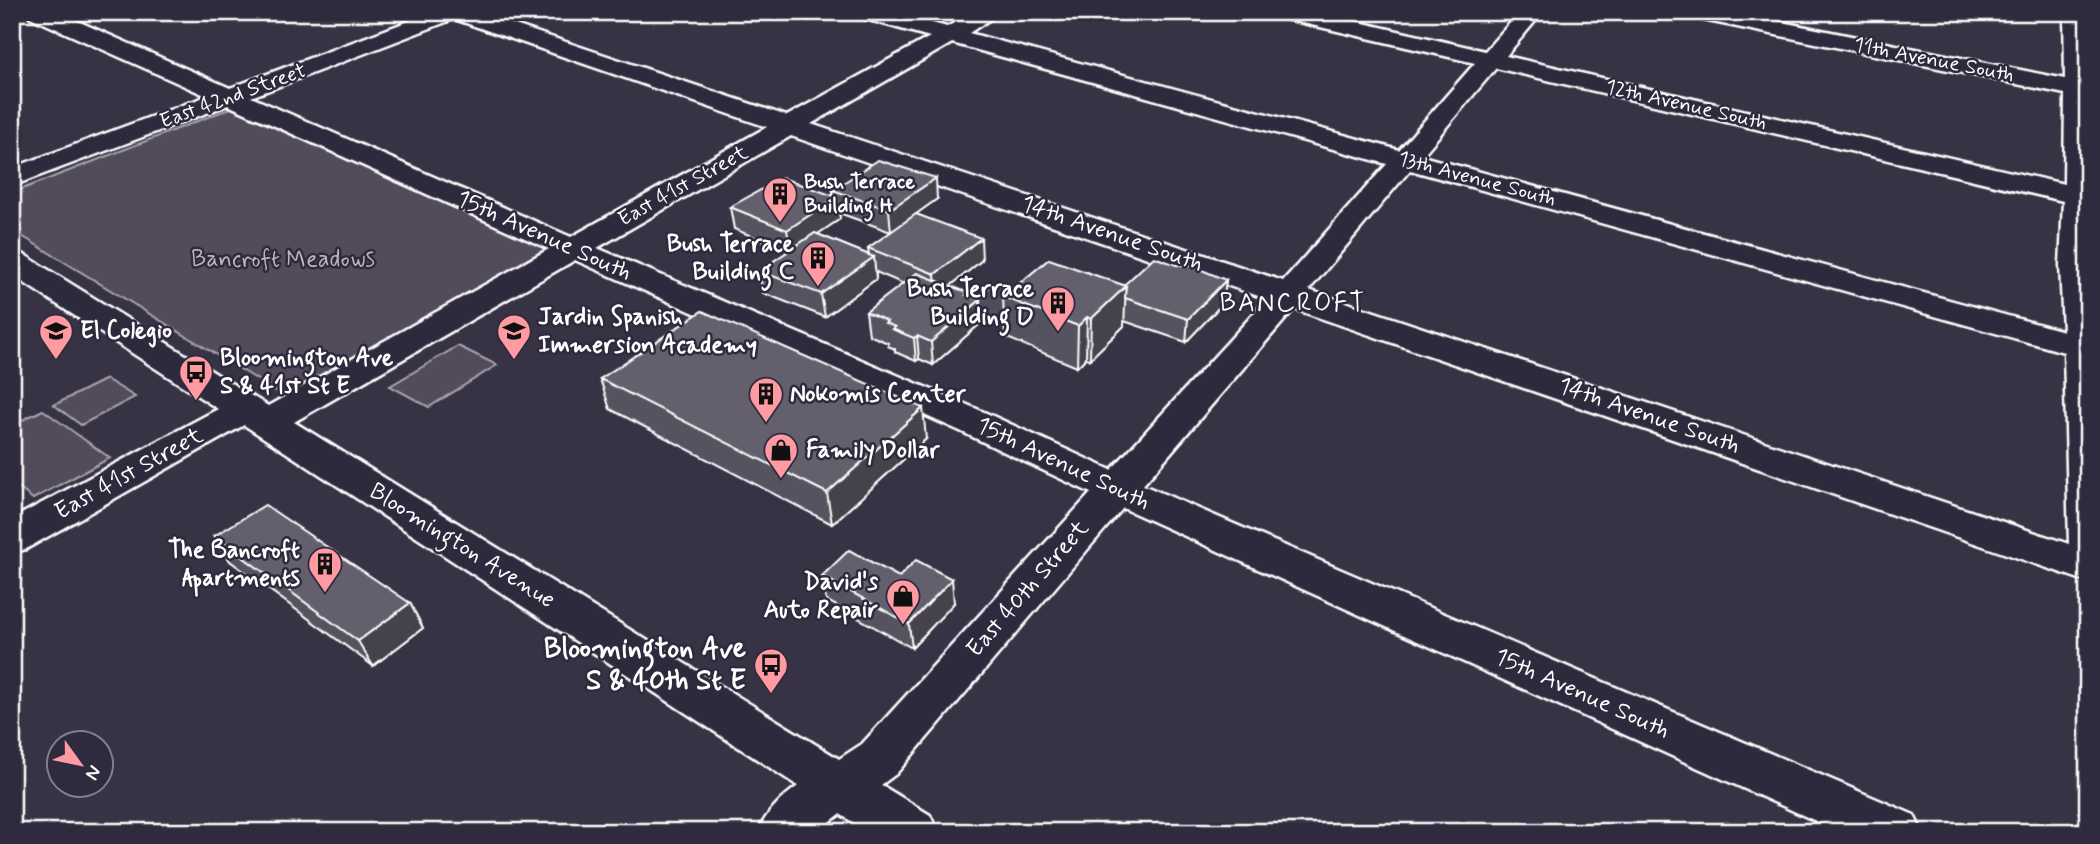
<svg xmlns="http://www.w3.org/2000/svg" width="2100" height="844" font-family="Mynerve,sans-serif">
	<rect width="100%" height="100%" fill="#373345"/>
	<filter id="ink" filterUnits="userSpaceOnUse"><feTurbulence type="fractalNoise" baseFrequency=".0143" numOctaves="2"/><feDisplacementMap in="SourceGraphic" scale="14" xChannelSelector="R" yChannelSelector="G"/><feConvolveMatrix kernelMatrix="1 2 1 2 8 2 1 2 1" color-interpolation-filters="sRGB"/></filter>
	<g filter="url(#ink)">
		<path fill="#514c5c" stroke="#a8a6ae" stroke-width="2" d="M 231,108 L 549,250 L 286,397 L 12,230 L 12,193 Z
			M 997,281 L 1035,295 L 1000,325 L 962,310 Z
			M 458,346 L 497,365 L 429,407 L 390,386 Z
			M 106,379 L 135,397 L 81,425 L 54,405 Z
			M 43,410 L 110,458 L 33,499 L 12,483 L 12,425 Z"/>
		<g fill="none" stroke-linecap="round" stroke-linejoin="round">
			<g stroke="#fff" stroke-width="5">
				<path id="minor" d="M 27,12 L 57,12 L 230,88 L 433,12 L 476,12 L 787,116 L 930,37 L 858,17 L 855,12 L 892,12 L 947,27 L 974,12 L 1001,12 L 969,33 L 1399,150 L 1475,63 L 1277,17 L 1274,12 L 1315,12 L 1485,51 L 1520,12 L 1543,12 L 1506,56 L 2064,184 L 2065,94 L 1698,19 L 1690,17 L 1687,12 L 1732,12 L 2065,79 L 2064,12 L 2086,12 L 2088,582 L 1294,309 L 1143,485 L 1914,815 L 1922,832 L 1840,832 L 1123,508 L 896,774 L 881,785 L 930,815 L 938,832 L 868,832 L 840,814 L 817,832 L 758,832 C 767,812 780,799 798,786 L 244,425 L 26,549 L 12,553 L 12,519 L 218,409 L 12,275 L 12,252 L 23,254 L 268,406 L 549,249 L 228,105 L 12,186 L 12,168 L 207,96 L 30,17 ZM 454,19 L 767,127 L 571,237 L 251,97 ZM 952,43 L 1387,164 L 1283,281 L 811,124 ZM 1496,68 L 2063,201 L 2060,265 L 2063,331 L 1422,156 ZM 791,136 L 1267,299 L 1111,470 L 984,412 L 597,248 ZM 1410,170 L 2064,352 L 2069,544 L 1309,290 ZM 575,260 L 958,430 L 1091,493 L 862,744 L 839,759 L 294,422 Z"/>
			</g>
			<use href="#minor" fill="#2f2a3d" fill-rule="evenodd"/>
		</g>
		<path fill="#55525e" stroke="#fff" stroke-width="2" fill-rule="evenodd" d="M 833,190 L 937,199 L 916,214 L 982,260 L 950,286 L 969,296 L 981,323 L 933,365 L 919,359 L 916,361 L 895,352 L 895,349 L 888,346 L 888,343 L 869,335 L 866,312 L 904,284 L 876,272 L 876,279 L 825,317 L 763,293 L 759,271 L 789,251 L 734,229 L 730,207 L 833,196 ZM 839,213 L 864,222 L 891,232 L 868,248 L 869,255 L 817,234 L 840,219 Z
			M 1226,280 L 1223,303 L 1186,342 L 1124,321 L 1124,326 L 1090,359 L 1086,358 L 1077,367 L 1005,337 L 1003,297 L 1124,285 Z
			M 600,379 L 926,439 L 832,524 L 610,409 Z
			M 214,536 L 410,603 L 423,628 L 373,666 L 230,561 Z
			M 822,576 L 899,577 L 954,603 L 912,648 L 826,600 Z"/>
		<path fill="#45424c" stroke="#fff" stroke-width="2" d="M 936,178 L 937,199 L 891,232 L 889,210 Z
			M 837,197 L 840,219 L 791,252 L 787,230 Z
			M 981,238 L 982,260 L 937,297 L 935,274 Z
			M 874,257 L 876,279 L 825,317 L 821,294 Z
			M 1226,280 L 1223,303 L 1186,342 L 1188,319 Z
			M 1126,286 L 1124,326 L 1090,359 L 1091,319 Z
			M 969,293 L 970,309 L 980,300 L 981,323 L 933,365 L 931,342 Z
			M 1087,317 L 1086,358 L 1077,367 L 1078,326 Z
			M 917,336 L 919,359 L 916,361 L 914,338 Z
			M 923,408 L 926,439 L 832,524 L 827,493 Z
			M 952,579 L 954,603 L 912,648 L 909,624 Z
			M 410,603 L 423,628 L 373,666 L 358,641 Z"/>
		<path fill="#635f6d" stroke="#fff" stroke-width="2" d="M 878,160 L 936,178 L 889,210 L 833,190 Z
			M 782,178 L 837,197 L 787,230 L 730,207 Z
			M 916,214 L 981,238 L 935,274 L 868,248 Z
			M 815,233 L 874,257 L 821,294 L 759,271 Z
			M 1154,257 L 1176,265 L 1190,265 L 1226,280 L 1188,319 L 1125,298 L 1126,286 L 1124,285 Z
			M 1049,259 L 1126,286 L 1091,319 L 1087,317 L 1078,326 L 1003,297 Z
			M 917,273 L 969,293 L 966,295 L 980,300 L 931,342 L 917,336 L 914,338 L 892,329 L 895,327 L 885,323 L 887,321 L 866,312 Z
			M 702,311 L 923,408 L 827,493 L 600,379 Z
			M 265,505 L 410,603 L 358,641 L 214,536 Z
			M 849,550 L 899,577 L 916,560 L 952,579 L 909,624 L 822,576 Z"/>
	</g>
	<defs>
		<g id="building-pin" transform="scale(1.75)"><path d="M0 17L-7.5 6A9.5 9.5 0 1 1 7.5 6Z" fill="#ff9aa2" stroke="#2f2a3d"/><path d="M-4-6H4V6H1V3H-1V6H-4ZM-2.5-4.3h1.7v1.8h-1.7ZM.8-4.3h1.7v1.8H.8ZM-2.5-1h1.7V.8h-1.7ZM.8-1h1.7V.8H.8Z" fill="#111"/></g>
		<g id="school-pin" transform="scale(1.75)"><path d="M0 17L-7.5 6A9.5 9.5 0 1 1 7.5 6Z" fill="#ff9aa2" stroke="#2f2a3d"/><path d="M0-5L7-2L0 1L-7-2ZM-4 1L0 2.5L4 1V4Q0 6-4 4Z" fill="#111"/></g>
		<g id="bus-pin" transform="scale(1.75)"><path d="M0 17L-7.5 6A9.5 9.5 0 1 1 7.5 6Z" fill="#ff9aa2" stroke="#2f2a3d"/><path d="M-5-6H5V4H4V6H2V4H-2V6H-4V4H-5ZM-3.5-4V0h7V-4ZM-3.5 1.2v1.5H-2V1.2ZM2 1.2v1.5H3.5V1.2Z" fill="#111"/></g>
		<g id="shop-pin" transform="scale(1.75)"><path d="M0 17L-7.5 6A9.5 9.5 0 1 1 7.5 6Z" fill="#ff9aa2" stroke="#2f2a3d"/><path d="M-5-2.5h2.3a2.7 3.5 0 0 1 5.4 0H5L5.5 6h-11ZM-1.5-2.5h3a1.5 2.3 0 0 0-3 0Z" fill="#111"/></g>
	</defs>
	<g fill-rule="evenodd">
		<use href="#building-pin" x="780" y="194"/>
		<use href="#building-pin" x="818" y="258"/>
		<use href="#building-pin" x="1058" y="303"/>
		<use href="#school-pin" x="56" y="331"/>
		<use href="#school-pin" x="514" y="331"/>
		<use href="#bus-pin" x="196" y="372"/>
		<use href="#building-pin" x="766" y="394"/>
		<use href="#shop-pin" x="781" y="450"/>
		<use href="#building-pin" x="325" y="564"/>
		<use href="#shop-pin" x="903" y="596"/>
		<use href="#bus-pin" x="771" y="665"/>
	</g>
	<g text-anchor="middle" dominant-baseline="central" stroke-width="5" stroke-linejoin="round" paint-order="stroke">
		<g font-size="21" fill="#fff" stroke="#2f2a3d">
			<text transform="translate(1934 60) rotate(11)">11th Avenue South</text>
			<text transform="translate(233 96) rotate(-20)">East 42nd Street</text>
			<text transform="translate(1686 105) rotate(13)">12th Avenue South</text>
			<text transform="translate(1477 179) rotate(15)">13th Avenue South</text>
			<text transform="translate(683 186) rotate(-29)">East 41st Street</text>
		</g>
		<g font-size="21" font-weight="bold" fill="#fff" stroke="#2f2a3d" text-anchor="start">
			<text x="804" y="182">Bush Terrace<tspan x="804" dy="24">Building H</tspan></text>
		</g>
		<g font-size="24" fill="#fff" stroke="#2f2a3d">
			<text transform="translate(1112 234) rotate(19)">14th Avenue South</text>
			<text transform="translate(544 236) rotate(24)">15th Avenue South</text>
			<text transform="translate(1649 416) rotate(19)">14th Avenue South</text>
			<text transform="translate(1063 464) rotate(25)">15th Avenue South</text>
			<text transform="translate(129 474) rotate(-29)">East 41st Street</text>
			<text transform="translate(462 546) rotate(32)">Bloomington Avenue</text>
			<text transform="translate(1028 589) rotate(-49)">East 40th Street</text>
			<text transform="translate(1582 694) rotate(24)">15th Avenue South</text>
		</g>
		<g font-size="24" font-weight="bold" fill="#fff" stroke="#2f2a3d" text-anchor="start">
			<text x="794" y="244" text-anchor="end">Bush Terrace<tspan x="794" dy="28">Building C</tspan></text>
			<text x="1034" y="289" text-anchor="end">Bush Terrace<tspan x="1034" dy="28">Building D</tspan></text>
			<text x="538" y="317">Jardin Spanish<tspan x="538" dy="28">Immersion Academy</tspan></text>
			<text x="80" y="331">El Colegio</text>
			<text x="220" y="358">Bloomington Ave<tspan x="220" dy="28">S &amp; 41st St E</tspan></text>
			<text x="790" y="394">Nokomis Center</text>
			<text x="806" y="450">Family Dollar</text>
			<text x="300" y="550" text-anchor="end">The Bancroft<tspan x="300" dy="28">Apartments</tspan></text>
			<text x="878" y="582" text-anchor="end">David's<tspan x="878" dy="28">Auto Repair</tspan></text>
		</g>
		<g font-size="24" fill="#b9b7be" stroke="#2f2a3d">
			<text x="283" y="259">Bancroft Meadows</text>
		</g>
		<g font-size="26" letter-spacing="2" fill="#fff" stroke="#2f2a3d">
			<text x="1293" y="304">BANCROFT</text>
		</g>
		<g font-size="28" font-weight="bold" fill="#fff" stroke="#2f2a3d" text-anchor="end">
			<text x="746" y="649">Bloomington Ave<tspan x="746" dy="32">S &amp; 40th St E</tspan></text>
		</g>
	</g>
	<rect width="2100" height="844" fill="none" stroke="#2f2a3d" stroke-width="42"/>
	<rect x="21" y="21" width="2058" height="802" fill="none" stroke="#fff" stroke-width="2.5" filter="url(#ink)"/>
	<g transform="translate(80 764) rotate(123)"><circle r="33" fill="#2f2a3d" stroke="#827f8b" stroke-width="2"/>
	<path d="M0-5L12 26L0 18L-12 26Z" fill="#ff9aa2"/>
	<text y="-10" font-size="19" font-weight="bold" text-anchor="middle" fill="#ffffff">N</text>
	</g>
</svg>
